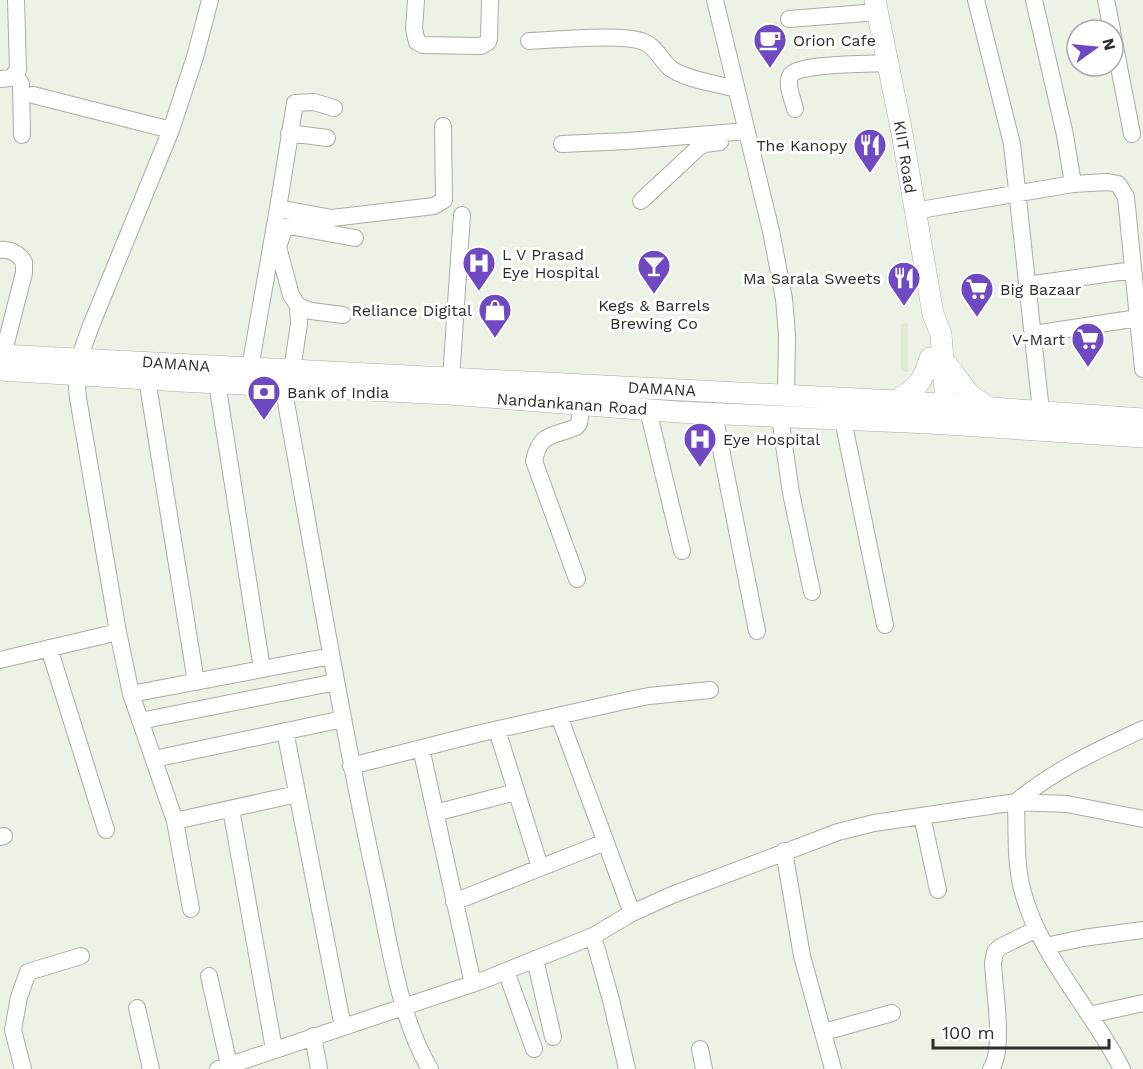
<svg xmlns="http://www.w3.org/2000/svg" width="1143" height="1069" font-family="'Work Sans',sans-serif">
	<rect width="100%" height="100%" fill="#ecf3e6"/>
	<path fill="#dee9d6" d="M 908,323 L 908,372 L 901,371 L 901,324 Z"/>
	<g fill="none" stroke-linecap="round" stroke-linejoin="round">
		<g stroke="#a7aea2" stroke-width="18">
			<path id="minor" d="M 416,0 L 414,29 L 417,42 L 423,45 L 481,46 L 488,42 L 489,39 L 490,0
				M 715,0 L 771,231 L 784,299 L 787,335 L 786,396
				M 976,0 L 1012,144 L 1041,411
				M 1034,0 L 1065,135 L 1073,184
				M 1106,0 L 1112,30
				M 789,19 L 878,12
				M 1113,36 L 1132,134
				M 529,41 C 554,40 624,33 644,42 C 656,47 661,60 670,68 C 684,79 718,84 736,89
				M 15,75 L 21,84 L 22,135
				M 0,79 L 11,78 L 18,70 L 16,0
				M 33,95 L 171,130
				M 795,109 C 793,100 786,85 790,76 C 795,63 872,64 888,63
				M 289,133 L 327,138
				M 562,144 L 628,141 L 746,131
				M 641,201 L 698,148 L 705,144 L 720,142
				M 278,208 L 295,103 L 314,102 L 334,108
				M 914,211 L 1073,184 L 1108,182 L 1118,184 L 1126,197 L 1143,369
				M 0,250 C 10,249 19,254 24,262 L 24,273 L 3,355
				M 1027,285 L 1133,270
				M 343,315 L 311,311 L 298,306 L 291,295 L 278,247 L 284,229 L 289,226 L 355,238
				M 1034,334 L 1138,318
				M 79,359 L 90,328 L 171,130 L 195,57 L 210,0
				M 250,368 L 278,208 L 332,218 L 434,206 L 444,200 L 443,126
				M 292,370 L 299,324 L 298,306
				M 76,375 L 78,398 L 118,632 L 131,694 L 175,821 L 191,909
				M 147,379 L 196,682
				M 451,379 L 462,215
				M 217,383 L 262,669
				M 283,386 C 313,550 340,715 375,877 C 389,938 398,1016 430,1069
				M 648,410 L 682,551
				M 714,414 L 757,631
				M 780,417 L 791,493 L 812,592
				M 843,420 L 885,625
				M 577,579 L 534,461 C 540,432 553,437 576,427 L 579,423 L 582,405
				M 49,648 L 106,830
				M 0,660 L 118,632
				M 131,694 L 331,656
				M 559,716 L 632,913
				M 140,721 L 336,682
				M 497,730 L 540,867
				M 285,731 L 343,1027
				M 421,748 L 473,984
				M 154,759 L 343,719
				M 351,766 L 481,733 L 629,700 L 649,696 L 710,690
				M 231,809 L 274,1049
				M 435,813 L 516,792
				M 922,816 L 938,890
				M 175,821 L 297,794
				M 0,837 L 4,836
				M 784,851 L 802,956 L 833,1069
				M 454,902 L 605,842
				M 593,936 L 611,1000 L 627,1069
				M 1046,946 L 1083,938 L 1143,930
				M 535,959 L 553,1037
				M 506,971 L 534,1049
				M 209,976 L 229,1065
				M 137,1008 L 151,1069
				M 1089,1015 L 1143,1003
				M 824,1032 L 892,1013
				M 313,1036 L 319,1069
				M 700,1049 L 704,1069
				M 23,1069 L 13,1030 L 19,997 L 28,972 L 81,956
				M 218,1069 L 481,981 L 593,936 L 632,913 L 672,895 L 838,832 L 874,823 L 1016,802 L 1067,804 L 1143,819
				M 991,1069 C 1005,1049 994,989 993,963 L 995,952 L 1000,947 L 1037,929
				M 1122,1069 C 1091,1008 1039,956 1022,889 C 1015,861 1017,830 1016,802 C 1054,770 1098,750 1143,729"/>
		</g>
		<g stroke="#a7aea2" stroke-width="22">
			<path id="major" d="M 875,0 L 902,133 L 933,314 L 941,334 L 947,418
				M 0,355 L 896,401 L 1143,419
				M 943,359 L 970,395 L 989,408
				M 0,370 L 180,381 L 449,394 L 677,412 L 930,423 L 1143,437
				M 896,401 C 917,387 923,383 930,358"/>
		</g>
		<use href="#minor" stroke="#fff" stroke-width="16"/>
		<use href="#major" stroke="#fff" stroke-width="21"/>
	</g>
	<defs>
		<g id="cafe-pin" transform="scale(1.725)"><path d="M0 17L-7.5 6A9.5 9.5 0 1 1 7.5 6Z" fill="#6e49c2" stroke="#fff"/><path d="M-5.5-4.5H6V0H3Q3 3.5 0 3.5H-2.5Q-5.5 3.5-5.5 0ZM3-3.2v2h1.7v-2ZM-6 4.5H4V6H-6Z" fill="#fff"/></g>
		<g id="restaurant-pin" transform="scale(1.725)"><path d="M0 17L-7.5 6A9.5 9.5 0 1 1 7.5 6Z" fill="#6e49c2" stroke="#fff"/><path d="M-5-6h1v4h1v-4h1v4h1v-4h1v5L-1.5 .5V6h-2V.5L-5-1ZM5-6V6H3V1.5H1.5Q1.5-4 5-6Z" fill="#fff"/></g>
		<g id="hospital-pin" transform="scale(1.725)"><path d="M0 17L-7.5 6A9.5 9.5 0 1 1 7.5 6Z" fill="#6e49c2" stroke="#fff"/><path d="M-5-5h3v3.5h4V-5h3V5h-3V1.5h-4V5h-3Z" fill="#fff"/></g>
		<g id="bar-pin" transform="scale(1.725)"><path d="M0 17L-7.5 6A9.5 9.5 0 1 1 7.5 6Z" fill="#6e49c2" stroke="#fff"/><path d="M-6-5H6L.8 .8V4.5H3.5V6h-7V4.5H-.8V.8Z" fill="#fff"/></g>
		<g id="supermarket-pin" transform="scale(1.725)"><path d="M0 17L-7.5 6A9.5 9.5 0 1 1 7.5 6Z" fill="#6e49c2" stroke="#fff"/><path d="M-6-5.5h2.5l.6 2H6L4.5 2H-2.5L-4.4-4H-6ZM-1.5 3.2a1.3 1.3 0 1 0 .1 0ZM3 3.2a1.3 1.3 0 1 0 .1 0Z" fill="#fff"/></g>
		<g id="shop-pin" transform="scale(1.725)"><path d="M0 17L-7.5 6A9.5 9.5 0 1 1 7.5 6Z" fill="#6e49c2" stroke="#fff"/><path d="M-5-2.5h2.3a2.7 3.5 0 0 1 5.4 0H5L5.5 6h-11ZM-1.5-2.5h3a1.5 2.3 0 0 0-3 0Z" fill="#fff"/></g>
		<g id="bank-pin" transform="scale(1.725)"><path d="M0 17L-7.5 6A9.5 9.5 0 1 1 7.5 6Z" fill="#6e49c2" stroke="#fff"/><path d="M-6-4H6V4H-6ZM0-2.3a2.3 2.3 0 1 0 0 4.6a2.3 2.3 0 1 0 0-4.6Z" fill="#fff"/></g>
	</defs>
	<g fill-rule="evenodd">
		<use href="#cafe-pin" x="770" y="40"/>
		<use href="#restaurant-pin" x="870" y="145"/>
		<use href="#hospital-pin" x="479" y="263"/>
		<use href="#bar-pin" x="654" y="266"/>
		<use href="#restaurant-pin" x="904" y="278"/>
		<use href="#supermarket-pin" x="977" y="289"/>
		<use href="#shop-pin" x="495" y="310"/>
		<use href="#supermarket-pin" x="1088" y="339"/>
		<use href="#bank-pin" x="264" y="392"/>
		<use href="#hospital-pin" x="700" y="439"/>
	</g>
	<g text-anchor="middle" dominant-baseline="central" stroke-width="6" stroke-linejoin="round" paint-order="stroke">
		<g font-size="16" fill="#2a2d28" stroke="#fff" text-anchor="start">
			<text x="793" y="40">Orion Cafe</text>
			<text x="847" y="145" text-anchor="end">The Kanopy</text>
			<text x="502" y="254">L V Prasad<tspan x="502" dy="18">Eye Hospital</tspan></text>
			<text x="881" y="278" text-anchor="end">Ma Sarala Sweets</text>
			<text x="1000" y="289">Big Bazaar</text>
			<text x="654" y="305" text-anchor="middle">Kegs &amp; Barrels<tspan x="654" dy="18">Brewing Co</tspan></text>
			<text x="472" y="310" text-anchor="end">Reliance Digital</text>
			<text x="1065" y="339" text-anchor="end">V-Mart</text>
			<text x="287" y="392">Bank of India</text>
			<text x="723" y="439">Eye Hospital</text>
		</g>
		<g font-size="16" fill="#2a2d28" stroke="#fff">
			<text transform="translate(905 157) rotate(81)">KIIT Road</text>
			<text transform="translate(176 364) rotate(4)">DAMANA</text>
			<text transform="translate(662 389) rotate(3)">DAMANA</text>
			<text transform="translate(572 404) rotate(4)">Nandankanan Road</text>
		</g>
	</g>
	<g transform="translate(1095 48) rotate(75)"><circle r="28" fill="#ffffff" stroke="#aaaba9" stroke-width="1.5"/>
	<path d="M0-4.5L10 22L0 15L-10 22Z" fill="#6e49c2"/>
	<text y="-9" font-size="16" font-weight="bold" text-anchor="middle" fill="#2a2d28">N</text>
	</g>
	<path d="M933 1039v9h176v-9" fill="none" stroke="#2a2d28" stroke-width="3"/>
	<text x="942" y="1039" font-size="18" fill="#2a2d28" stroke="#ffffff" stroke-width="4.5" paint-order="stroke">100 m</text>
</svg>
